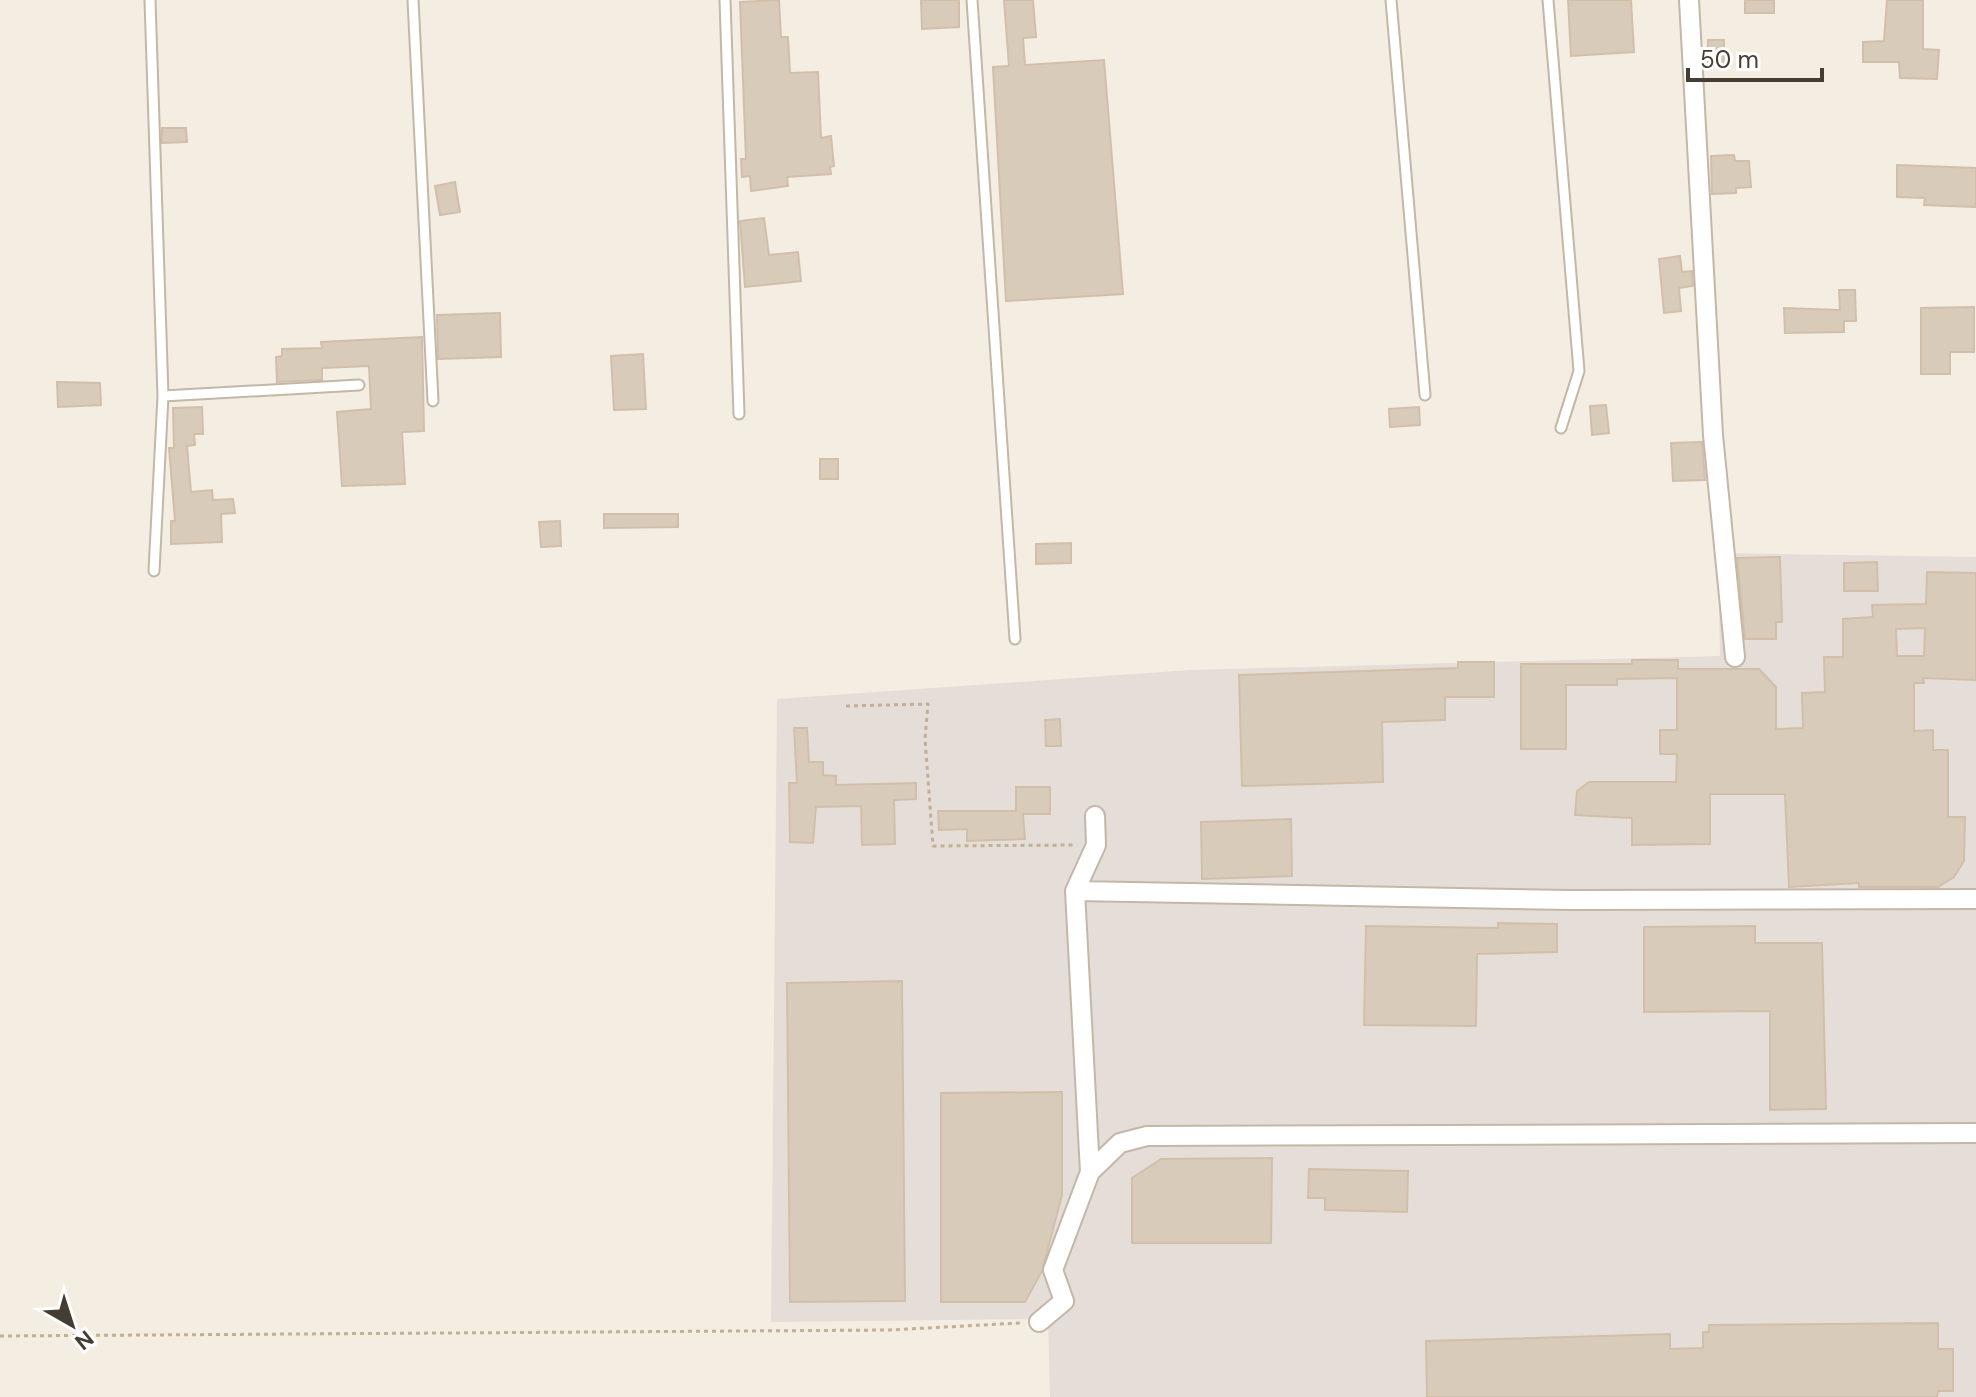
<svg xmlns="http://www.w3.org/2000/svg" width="1976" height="1397" font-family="'DM Sans',sans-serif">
	<rect width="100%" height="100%" fill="#f3ede2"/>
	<path fill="#e5ded8" d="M 1718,553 L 1976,557 L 1976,1397 L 1050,1397 L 1048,1319 L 771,1322 L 777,699 L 1190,670 L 1720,656 Z"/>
	<path fill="#d9cbba" stroke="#d2bfa9" stroke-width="2" fill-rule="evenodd" d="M 779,0 L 781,37 L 788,37 L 790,73 L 818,72 L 821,138 L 831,136 L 834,166 L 830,167 L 831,174 L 787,177 L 788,186 L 751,191 L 750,176 L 742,177 L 741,159 L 746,159 L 740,2 Z
		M 921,0 L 959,0 L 959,27 L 922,29 Z
		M 1004,0 L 1033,0 L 1036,37 L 1023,38 L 1025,65 L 1104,60 L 1123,294 L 1006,301 L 993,67 L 1009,66 Z
		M 1568,0 L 1631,0 L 1634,52 L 1571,56 Z
		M 1745,0 L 1774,0 L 1774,13 L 1745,13 Z
		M 1887,0 L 1923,0 L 1923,49 L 1939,50 L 1937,79 L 1900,78 L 1899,62 L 1863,62 L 1863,42 L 1884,41 Z
		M 1708,40 L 1724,40 L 1724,63 L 1708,63 Z
		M 162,128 L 186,128 L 187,142 L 162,143 Z
		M 1734,155 L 1735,161 L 1749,161 L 1751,187 L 1736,188 L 1736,193 L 1712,194 L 1711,156 Z
		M 1897,165 L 1976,168 L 1976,207 L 1924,205 L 1925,198 L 1897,197 Z
		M 455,182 L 460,212 L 440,215 L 435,186 Z
		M 764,218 L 769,255 L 798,252 L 801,281 L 745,287 L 740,221 Z
		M 1680,256 L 1682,272 L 1692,271 L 1693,286 L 1679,288 L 1681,311 L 1664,313 L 1659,259 Z
		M 1839,290 L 1855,290 L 1856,321 L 1844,321 L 1844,332 L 1785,333 L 1784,308 L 1840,310 Z
		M 1974,307 L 1974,352 L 1950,352 L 1950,374 L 1921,374 L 1921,308 Z
		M 500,313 L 501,357 L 438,359 L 437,315 Z
		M 422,337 L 424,431 L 402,432 L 405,484 L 342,486 L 337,412 L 371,409 L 369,366 L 322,368 L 322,380 L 277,382 L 276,357 L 282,356 L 282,349 L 322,348 L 321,342 Z
		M 643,354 L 646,409 L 614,410 L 611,356 Z
		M 57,382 L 100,383 L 101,405 L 58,407 Z
		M 1606,405 L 1609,433 L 1592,435 L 1590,406 Z
		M 202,407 L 203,434 L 194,434 L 195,445 L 187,446 L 191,492 L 212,490 L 213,500 L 233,499 L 235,513 L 221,514 L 222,542 L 171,544 L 171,521 L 175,521 L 169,448 L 174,448 L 173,408 Z
		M 1419,407 L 1420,425 L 1390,427 L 1389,409 Z
		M 1702,442 L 1705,480 L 1673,481 L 1671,443 Z
		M 820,459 L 838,459 L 838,479 L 820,479 Z
		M 604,514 L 678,514 L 678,527 L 604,528 Z
		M 560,521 L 561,546 L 541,547 L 539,522 Z
		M 1071,543 L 1071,563 L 1036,564 L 1036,544 Z
		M 1780,557 L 1782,622 L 1776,622 L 1776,639 L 1745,639 L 1737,558 Z
		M 1877,562 L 1878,591 L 1844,591 L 1844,563 Z
		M 1927,572 L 1976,573 L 1976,680 L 1923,678 L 1924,683 L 1914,683 L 1914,731 L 1933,730 L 1933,750 L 1948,750 L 1948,817 L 1965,817 L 1964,861 L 1954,877 L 1938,887 L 1859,887 L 1859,883 L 1789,887 L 1785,794 L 1710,794 L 1710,844 L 1632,845 L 1632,818 L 1575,815 L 1577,791 L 1589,782 L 1676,782 L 1677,754 L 1660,754 L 1660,730 L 1677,730 L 1677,678 L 1617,679 L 1617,685 L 1566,685 L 1566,749 L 1521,749 L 1521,664 L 1632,664 L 1632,660 L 1678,660 L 1678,669 L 1759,669 L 1776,687 L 1776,729 L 1803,728 L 1802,693 L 1825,692 L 1824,657 L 1843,657 L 1843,619 L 1873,617 L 1872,605 L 1926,604 ZM 1925,628 L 1924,656 L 1897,656 L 1896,629 Z
		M 1458,662 L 1494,662 L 1494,697 L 1445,697 L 1445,720 L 1382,722 L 1383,782 L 1242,786 L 1239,675 L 1458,668 Z
		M 1060,719 L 1061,746 L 1046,746 L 1045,720 Z
		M 794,728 L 807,728 L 809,762 L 823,762 L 823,775 L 836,776 L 836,785 L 916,783 L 916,799 L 894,800 L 895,844 L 862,845 L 861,806 L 816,807 L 813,843 L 790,842 L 789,783 L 797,783 Z
		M 1016,787 L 1050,787 L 1050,814 L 1023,814 L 1025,839 L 967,841 L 967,829 L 939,830 L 938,811 L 1016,811 Z
		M 1291,819 L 1292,876 L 1202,879 L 1201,822 Z
		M 1498,923 L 1557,924 L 1557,952 L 1477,954 L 1476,1026 L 1364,1025 L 1366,926 L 1498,928 Z
		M 1755,926 L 1755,943 L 1822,943 L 1826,1109 L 1770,1110 L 1770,1011 L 1644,1012 L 1644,927 Z
		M 902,981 L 905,1301 L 790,1302 L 787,983 Z
		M 1062,1092 L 1062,1195 L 1042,1271 L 1025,1302 L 941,1302 L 941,1093 Z
		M 1272,1158 L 1271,1243 L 1132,1243 L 1132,1178 L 1161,1159 Z
		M 1309,1169 L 1408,1171 L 1407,1212 L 1325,1210 L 1325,1198 L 1308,1198 Z
		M 1938,1323 L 1938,1349 L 1953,1349 L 1953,1391 L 1938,1391 L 1937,1397 L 1427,1397 L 1426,1341 L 1670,1334 L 1670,1349 L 1703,1348 L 1703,1332 L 1709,1332 L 1709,1325 Z"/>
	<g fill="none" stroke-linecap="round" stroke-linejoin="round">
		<g stroke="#c3b7a7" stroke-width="13">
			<path id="service" d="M 150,0 L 163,396 L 154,571
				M 413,0 L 433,401
				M 725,0 L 739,414
				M 972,0 L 1015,639
				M 1391,0 L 1425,395
				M 1548,0 L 1579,371 L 1561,428
				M 163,396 L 359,385"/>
		</g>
		<g stroke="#c3b7a7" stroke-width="22">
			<path id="minor" d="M 1689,0 L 1713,435 L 1735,657
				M 1075,891 L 1571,900 L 1976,899
				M 1090,1172 L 1075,891 L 1096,845 L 1095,816
				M 1039,1322 L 1064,1301 L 1053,1270 L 1090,1172 L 1120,1143 L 1147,1136 L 1976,1133"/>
		</g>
		<path stroke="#c3af94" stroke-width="3" stroke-dasharray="4 4" stroke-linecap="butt" d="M 846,706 L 928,704 L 925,739 L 933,846 L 1076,845
			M 0,1336 L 889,1330 L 1020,1323"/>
		<use href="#service" stroke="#fff" stroke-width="9"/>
		<use href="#minor" stroke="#fff" stroke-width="18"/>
	</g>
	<g transform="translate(72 1325) rotate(141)" stroke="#ffffff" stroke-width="6" paint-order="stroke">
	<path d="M0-6L14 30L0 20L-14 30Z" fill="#463d32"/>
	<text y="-12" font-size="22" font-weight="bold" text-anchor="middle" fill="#463d32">N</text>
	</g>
	<path d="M1688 68v12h134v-12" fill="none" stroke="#463d32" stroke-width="4"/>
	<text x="1700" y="68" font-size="24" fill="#463d32" stroke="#ffffff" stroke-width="6" paint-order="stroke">50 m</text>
</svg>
